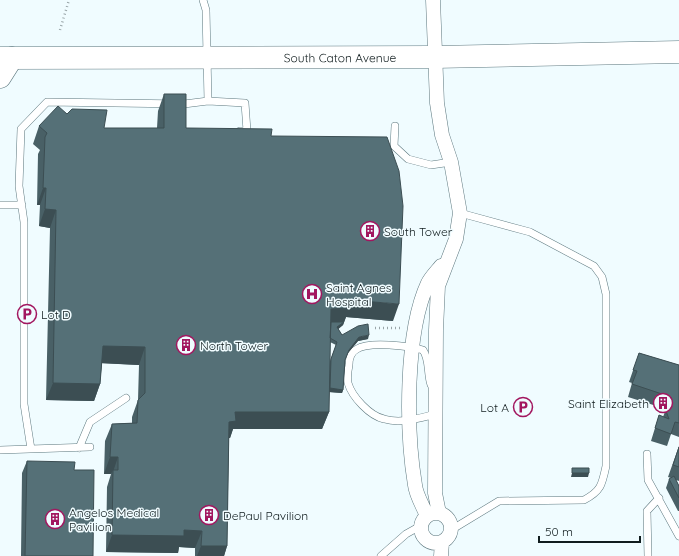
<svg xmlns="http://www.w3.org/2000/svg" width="679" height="556" font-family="Quicksand,sans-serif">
	<rect width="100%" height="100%" fill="#f0fcff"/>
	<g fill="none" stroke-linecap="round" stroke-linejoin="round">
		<g stroke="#5d787f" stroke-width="8">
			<path id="service" d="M 203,0 L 206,10 L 208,101
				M 395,126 L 394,146 L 408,159 L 431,165 L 451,162
				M 0,205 L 22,205
				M 431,385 C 427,373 430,360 423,350 C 409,346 369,341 357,349 C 351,352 349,359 349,365 C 348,370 347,378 348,383 C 352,397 370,416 384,419 C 401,424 419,418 436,414
				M 79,448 L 90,422 L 126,398
				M 31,449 L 24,404 L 24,222 L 19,186 L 21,129 L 47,102 L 184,104 L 208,101 L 245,103 L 247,131 L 240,131
				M 0,450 L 90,447
				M 647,454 L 648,480 L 679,536
				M 451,530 L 499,501 L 584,500 C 601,491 602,485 606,466 L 606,294 L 602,277 L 594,266 L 530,232 L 460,213
				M 381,556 L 406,534 L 422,525
				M 648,556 L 647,511 L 659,498"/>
		</g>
		<g stroke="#5d787f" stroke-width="15">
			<path id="minor" d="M 433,0 L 437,103 L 442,135 L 451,162 L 460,213 L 456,239 L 438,286 L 436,330 L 435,493 L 439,513
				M421 528a15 15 0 1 1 30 0a15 15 0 1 1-30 0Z
				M 427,516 C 423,506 416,495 415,485 C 406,431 405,332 428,283 C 431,277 437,271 441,266
				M 441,556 L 442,542"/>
		</g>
		<g stroke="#5d787f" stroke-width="23">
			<g id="primary">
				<path id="s1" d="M 0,58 L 435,57 L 679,52"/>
				<path d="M 0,77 L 12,58"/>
			</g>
		</g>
		<path stroke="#99a5a8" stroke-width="2.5" stroke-dasharray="1 3" stroke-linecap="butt" d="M 60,30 L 69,0
			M 375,328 L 403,328"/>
		<use href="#service" stroke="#fff" stroke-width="7"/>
		<use href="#minor" stroke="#fff" stroke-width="14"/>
		<use href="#primary" stroke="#fff" stroke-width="22"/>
	</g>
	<path fill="#496066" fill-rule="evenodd" d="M 164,94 L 186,128 L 271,136 L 393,321 L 346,317 L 343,325 L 338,329 L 342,335 L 368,339 L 358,341 L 348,353 L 345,360 L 343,390 L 342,393 L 329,392 L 329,412 L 322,429 L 233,429 L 230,438 L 229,438 L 227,546 L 224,556 L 195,556 L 195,548 L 179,547 L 178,553 L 106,552 L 107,487 L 111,474 L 104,474 L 105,441 L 112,424 L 132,423 L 132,417 L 138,400 L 139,365 L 102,363 L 100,384 L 94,401 L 46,400 L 50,228 L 39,226 L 40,205 L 37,205 L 38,154 L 40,150 L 33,144 L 39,126 L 67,114 L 104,128 L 157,128 L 158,111 ZM 330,342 L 336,345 L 330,361 Z
		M 639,353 L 679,365 L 679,437 L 671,434 L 667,446 L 651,441 L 659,415 L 663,417 L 666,409 L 628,397 L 632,383 L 629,382 Z
		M 679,446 L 679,481 L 676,480 L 679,486 L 679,511 L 678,511 L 666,488 L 669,479 L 671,478 L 668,477 Z
		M 27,461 L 74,470 L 93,556 L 21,556 L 22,473 Z"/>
	<path fill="#3c4e53" d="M 43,188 L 46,188 L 40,205 L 37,205 Z
		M 45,209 L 56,210 L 50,228 L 39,226 Z
		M 349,300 L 399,304 L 393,321 L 346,317 L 343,325 L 336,331 L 325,326 L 331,309 Z
		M 369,335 L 368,339 L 358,341 L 348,353 L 349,350 L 359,337 Z
		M 103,346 L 145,347 L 139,365 L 97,363 Z
		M 53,383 L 100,384 L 94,401 L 46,400 Z
		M 330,388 L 343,390 L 342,393 L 329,392 Z
		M 235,412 L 329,412 L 322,429 L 233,429 L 230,438 L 223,439 L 229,422 Z
		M 110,457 L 118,457 L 113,472 L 113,470 L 111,474 L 104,474 Z
		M 572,473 L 589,473 L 588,477 L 571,477 Z
		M 184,530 L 202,531 L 195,548 L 179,547 L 178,553 L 106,552 L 112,535 Z
		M 201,546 L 227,546 L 224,556 L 197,556 Z"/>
	<path fill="#557077" stroke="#3c4e53" d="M 164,94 L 186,94 L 186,128 L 272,129 L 271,136 L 387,137 L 399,171 L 403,206 L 399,304 L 349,300 L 349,308 L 331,309 L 329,412 L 235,412 L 236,421 L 229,422 L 227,546 L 201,546 L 202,531 L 184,530 L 184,536 L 112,535 L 113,470 L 118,470 L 118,457 L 110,457 L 112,424 L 137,423 L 138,400 L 145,393 L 145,347 L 103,346 L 100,384 L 53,383 L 56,210 L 45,209 L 46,188 L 43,188 L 45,137 L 47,133 L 39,126 L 58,106 L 67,114 L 72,109 L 107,110 L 104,128 L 164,128 Z
		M 331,322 L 344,322 L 337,327 L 342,335 L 358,326 L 368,324 L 369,335 L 359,337 L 349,350 L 345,360 L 343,390 L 330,388 L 331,359 L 337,342 L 330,338 Z
		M 639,353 L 679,365 L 679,423 L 675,422 L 671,434 L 655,428 L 659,415 L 669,419 L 666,411 L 671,397 L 632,384 L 637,371 L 633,370 Z
		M 679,447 L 679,467 L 673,465 Z
		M 27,461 L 75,462 L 74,470 L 94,470 L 93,556 L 25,556 Z
		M 572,468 L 589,468 L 589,473 L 572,473 Z
		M 674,476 L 679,486 L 679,498 L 669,479 Z"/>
	<defs>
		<g id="building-ring" transform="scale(1)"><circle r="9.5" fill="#f0fcff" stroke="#a2165f" stroke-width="1.5"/><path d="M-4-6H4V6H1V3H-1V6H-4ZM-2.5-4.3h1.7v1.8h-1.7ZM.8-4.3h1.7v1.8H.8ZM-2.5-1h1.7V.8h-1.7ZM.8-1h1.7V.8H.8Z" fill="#a2165f"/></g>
		<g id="hospital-ring" transform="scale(1)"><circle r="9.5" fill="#f0fcff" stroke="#a2165f" stroke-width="1.5"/><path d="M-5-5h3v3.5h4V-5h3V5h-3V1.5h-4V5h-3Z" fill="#a2165f"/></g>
		<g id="parking-ring" transform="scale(1)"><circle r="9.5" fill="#f0fcff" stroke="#a2165f" stroke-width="1.5"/><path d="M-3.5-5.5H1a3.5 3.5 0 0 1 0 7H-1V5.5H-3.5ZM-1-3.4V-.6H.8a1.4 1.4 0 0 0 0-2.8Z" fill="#a2165f"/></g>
	</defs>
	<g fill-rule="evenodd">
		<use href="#building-ring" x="370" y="231"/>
		<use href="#hospital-ring" x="312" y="294"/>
		<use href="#parking-ring" x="27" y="314"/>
		<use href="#building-ring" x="186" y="345"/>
		<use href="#building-ring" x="663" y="403"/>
		<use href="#parking-ring" x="523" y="407"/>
		<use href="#building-ring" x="209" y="515"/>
		<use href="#building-ring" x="55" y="519"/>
	</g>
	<g text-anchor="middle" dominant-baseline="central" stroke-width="3" stroke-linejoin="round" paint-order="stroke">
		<g font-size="12" fill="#101c1e" stroke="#f0fcff">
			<text stroke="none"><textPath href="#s1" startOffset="340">South Caton Avenue</textPath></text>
		</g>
		<g font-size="12" fill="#101c1e" stroke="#f0fcff" text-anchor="start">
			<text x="384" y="231">South Tower</text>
			<text x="326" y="287">Saint Agnes<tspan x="326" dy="14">Hospital</tspan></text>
			<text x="41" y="314">Lot D</text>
			<text x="200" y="345">North Tower</text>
			<text x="649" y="403" text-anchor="end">Saint Elizabeth</text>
			<text x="509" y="407" text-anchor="end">Lot A</text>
			<text x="69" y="512">Angelos Medical<tspan x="69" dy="14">Pavilion</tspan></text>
			<text x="223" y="515">DePaul Pavilion</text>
		</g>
	</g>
	<path d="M539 536v6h101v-6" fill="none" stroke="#101c1e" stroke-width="2"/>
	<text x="545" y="536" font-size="12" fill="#101c1e" stroke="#f0fcff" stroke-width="3" paint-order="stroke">50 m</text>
</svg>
